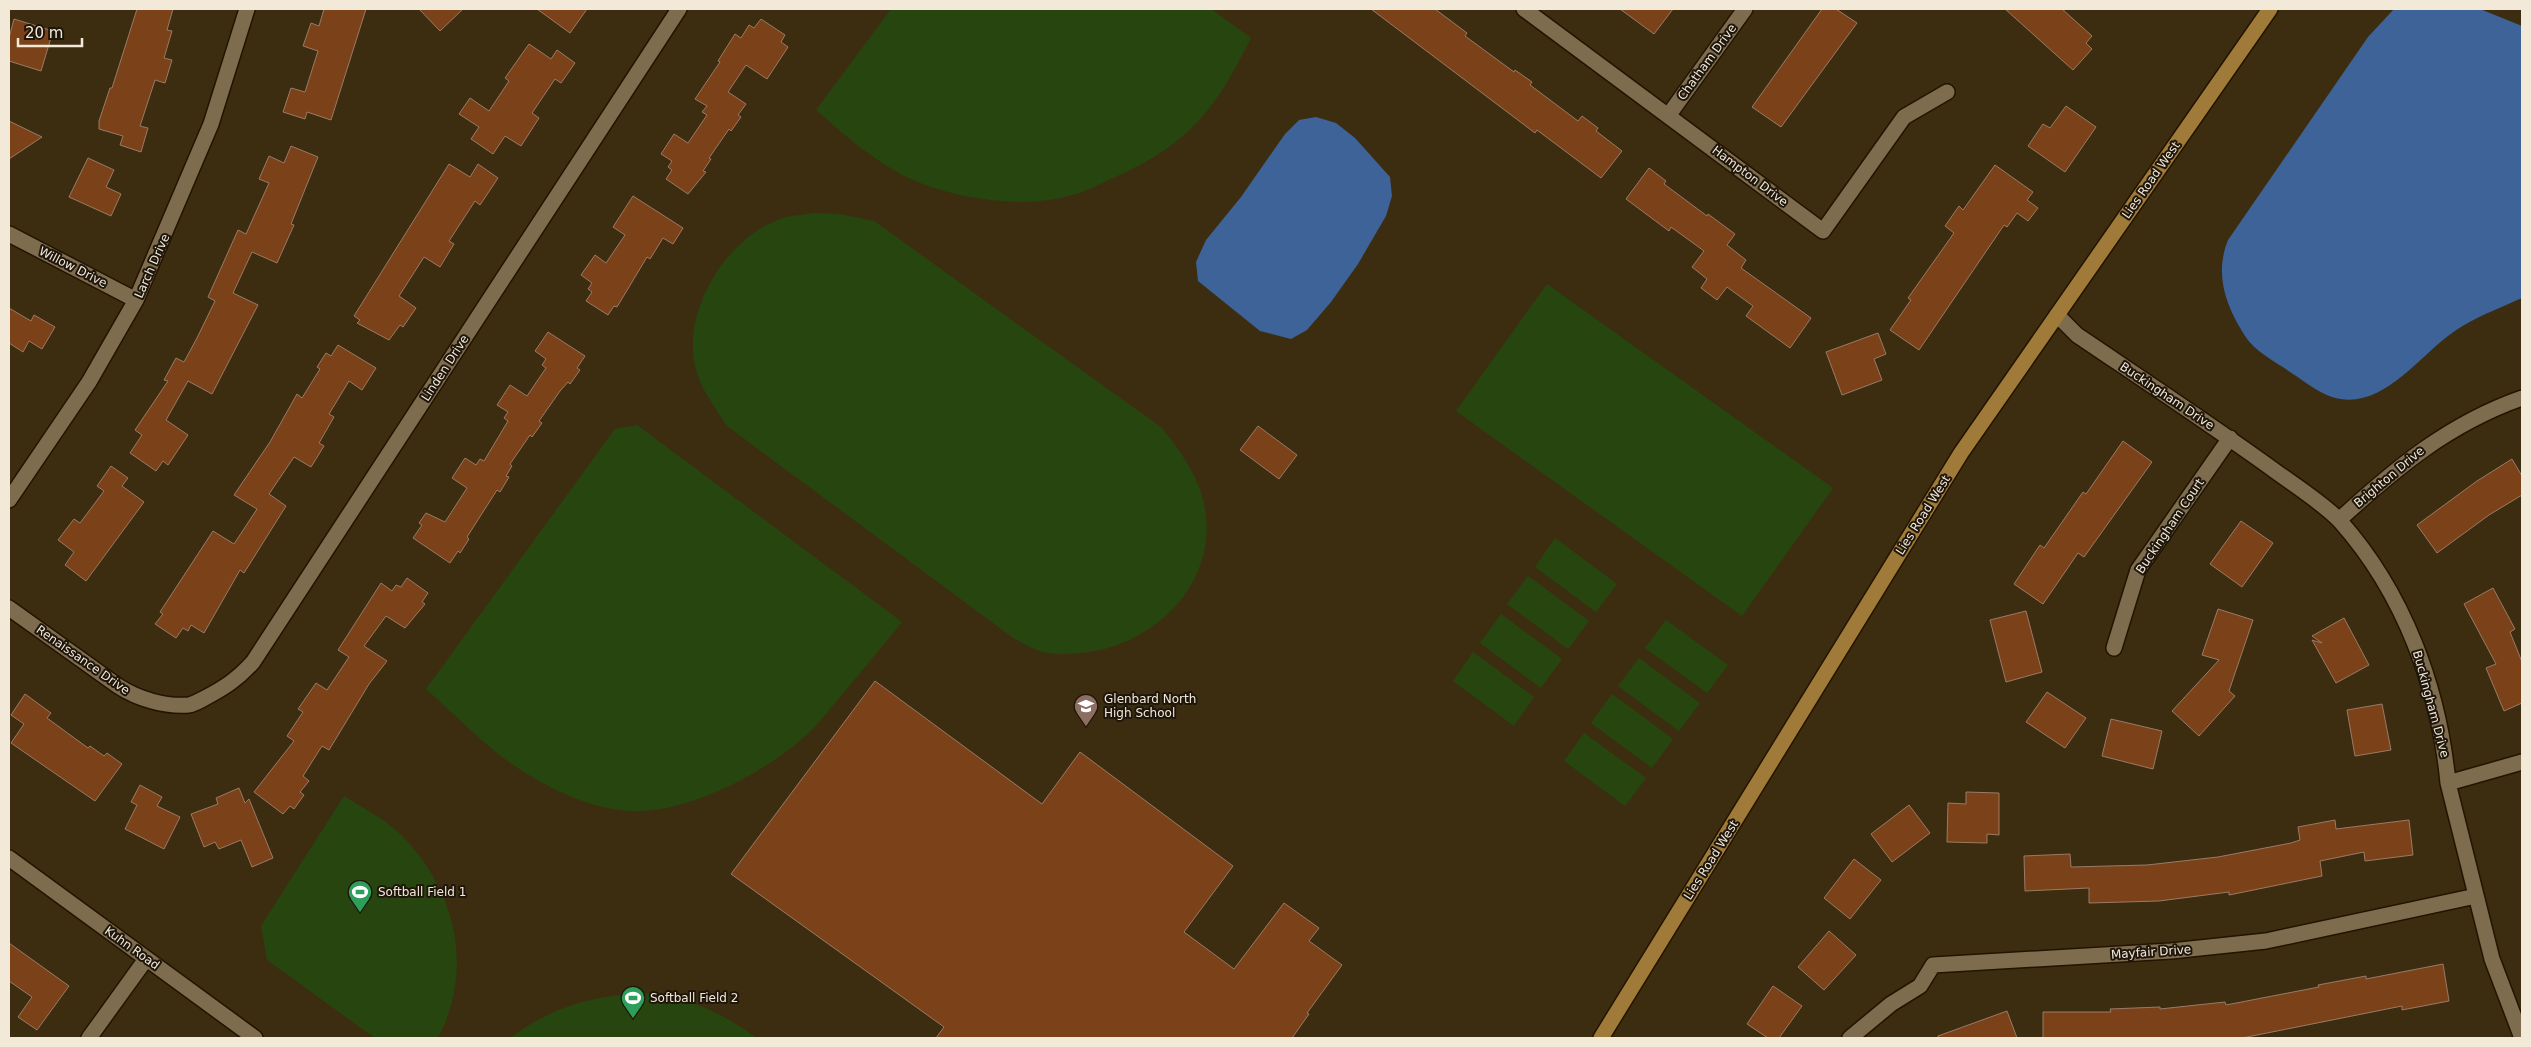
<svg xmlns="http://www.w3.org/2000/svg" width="2531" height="1047" font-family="'DejaVu Sans',sans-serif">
	<rect width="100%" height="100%" fill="#3d2d10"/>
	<path fill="#27460f" d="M 891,9 L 1211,9 L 1251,38 C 1238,63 1224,91 1206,112 C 1182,142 1149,162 1115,177 C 1098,185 1083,193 1065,197 C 1016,209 941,197 897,172 C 867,155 841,132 816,110 Z
		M 813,213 L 839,214 L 874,221 L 1162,428 C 1180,451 1198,475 1204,504 C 1221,581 1154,647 1080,653 C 1069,654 1054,655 1043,652 C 1032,649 1021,642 1012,637 L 727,426 C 716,409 703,392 697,373 C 678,313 728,233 787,217 C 795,215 805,215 813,213 Z
		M 1547,284 L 1833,488 L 1742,616 L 1456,411 Z
		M 637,425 L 902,622 C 881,648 860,673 839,698 C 828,711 817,726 804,737 C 763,774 686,814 630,811 C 592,809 552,790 521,770 C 486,748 457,716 426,689 L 615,429 Z
		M 1555,538 L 1617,584 L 1596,612 L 1535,567 Z
		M 1528,576 L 1589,621 L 1568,649 L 1507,604 Z
		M 1501,614 L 1562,659 L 1541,688 L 1480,643 Z
		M 1666,620 L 1728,665 L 1707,693 L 1645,648 Z
		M 1473,652 L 1534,697 L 1514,726 L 1453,681 Z
		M 1639,658 L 1700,703 L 1679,731 L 1618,686 Z
		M 1612,694 L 1673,739 L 1652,768 L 1591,723 Z
		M 1584,733 L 1646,778 L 1625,806 L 1564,761 Z
		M 344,796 C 361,807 383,818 398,832 C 455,887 475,966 438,1038 L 375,1038 L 267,960 L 261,926 Z
		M 655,993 C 694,1000 725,1015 757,1038 L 510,1038 C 556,1004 599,994 655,993 Z"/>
	<path fill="#3d6398" d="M 2394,9 L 2480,9 L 2522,26 L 2522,298 C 2498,309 2469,319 2448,336 C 2415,361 2379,412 2332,397 C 2318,392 2305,382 2293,374 C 2278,363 2256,353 2245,336 C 2226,306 2214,275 2228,240 L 2368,37 Z
		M 1316,117 L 1336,123 L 1355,138 L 1390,177 L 1392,196 L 1386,216 L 1358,264 L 1331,302 L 1307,330 L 1291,339 L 1260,331 L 1198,281 L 1196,262 L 1206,240 L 1241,197 L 1285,134 L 1299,120 Z"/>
	<path fill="#7b4219" stroke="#9a7a67" d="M 137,9 L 173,9 L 167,30 L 172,31 L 164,58 L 172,60 L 165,83 L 155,80 L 140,126 L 148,128 L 141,152 L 120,145 L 123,136 L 99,129 L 99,121 L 110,88 L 112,88 Z
		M 324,9 L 366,9 L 331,120 L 307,112 L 305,119 L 283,112 L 291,88 L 305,92 L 318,51 L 303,46 L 311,23 L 319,26 Z
		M 419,9 L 463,9 L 440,31 Z
		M 537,9 L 587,9 L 570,33 Z
		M 1371,9 L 1435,9 L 1467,33 L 1465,36 L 1514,72 L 1515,70 L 1532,82 L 1530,85 L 1578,121 L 1582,116 L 1598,128 L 1596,131 L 1622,151 L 1601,178 L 1537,130 L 1535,133 Z
		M 1620,9 L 1673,9 L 1654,34 Z
		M 1822,9 L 1836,9 L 1857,23 L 1781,127 L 1752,107 Z
		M 2005,9 L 2062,9 L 2092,36 L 2086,43 L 2092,49 L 2073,70 Z
		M 14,19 L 53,31 L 41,71 L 9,61 L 9,38 Z
		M 761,19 L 785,35 L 781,42 L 788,47 L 767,79 L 746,65 L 728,92 L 746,104 L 738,115 L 741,117 L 731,131 L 729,129 L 709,158 L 711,159 L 703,171 L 706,172 L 688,194 L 666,179 L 672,170 L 668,167 L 672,161 L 661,154 L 674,134 L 688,143 L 707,115 L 702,112 L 707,106 L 695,99 L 720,62 L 718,61 L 735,34 L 741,38 L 749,25 L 754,28 Z
		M 529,44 L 551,59 L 557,50 L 575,63 L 561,83 L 555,79 L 532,113 L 539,118 L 521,146 L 505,136 L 493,154 L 471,139 L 479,127 L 459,114 L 470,98 L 489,111 L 509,81 L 505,78 Z
		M 2066,106 L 2096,127 L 2065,172 L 2028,146 L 2043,124 L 2050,128 Z
		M 9,121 L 42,137 L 9,159 Z
		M 291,146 L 318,157 L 291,224 L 294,225 L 277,263 L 252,252 L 233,293 L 258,305 L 212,394 L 188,381 L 166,420 L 188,435 L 168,465 L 163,461 L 156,471 L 130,453 L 142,435 L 135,430 L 168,381 L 164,380 L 176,358 L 184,362 L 197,338 L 215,301 L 208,297 L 238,230 L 246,234 L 269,183 L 259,179 L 269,156 L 284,163 Z
		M 88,158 L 114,170 L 106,187 L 121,194 L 111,216 L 69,197 Z
		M 449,164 L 470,177 L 478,164 L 498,178 L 480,205 L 475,201 L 449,241 L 454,244 L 440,267 L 424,257 L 399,296 L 416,308 L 403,327 L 400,325 L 389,340 L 357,323 L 360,320 L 354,316 Z
		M 1995,165 L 2033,192 L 2027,200 L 2038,208 L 2028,221 L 2017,213 L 2007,227 L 2004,225 L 1919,350 L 1890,330 L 1911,300 L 1908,298 L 1954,233 L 1945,226 L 1959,206 L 1963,210 Z
		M 1649,168 L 1666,181 L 1664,184 L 1707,216 L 1708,214 L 1735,234 L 1727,245 L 1746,260 L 1741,268 L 1811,318 L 1790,348 L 1746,316 L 1753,306 L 1727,287 L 1717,300 L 1701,288 L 1707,279 L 1692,267 L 1704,251 L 1671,227 L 1669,231 L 1626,199 Z
		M 633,196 L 683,228 L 673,244 L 663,238 L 650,259 L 647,257 L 617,307 L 614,306 L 608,315 L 586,301 L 592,292 L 588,289 L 592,283 L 581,275 L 595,255 L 606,263 L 625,235 L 613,227 Z
		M 9,308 L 31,321 L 34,315 L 55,327 L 42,349 L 29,341 L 23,352 L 9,343 Z
		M 548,332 L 585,356 L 577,368 L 580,370 L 570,384 L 568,382 L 560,391 L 539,421 L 542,423 L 532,437 L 530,435 L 510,464 L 512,466 L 506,476 L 509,477 L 500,492 L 497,490 L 467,537 L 469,539 L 460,553 L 458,551 L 450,563 L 413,538 L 422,525 L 419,523 L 426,513 L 445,522 L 467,488 L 452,478 L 465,458 L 476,465 L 480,459 L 484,461 L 508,421 L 504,418 L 508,412 L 497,405 L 510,385 L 527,396 L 546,368 L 542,365 L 546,359 L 535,351 Z
		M 1878,333 L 1886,354 L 1874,359 L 1882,380 L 1842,395 L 1826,352 Z
		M 338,345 L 376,368 L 362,390 L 349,381 L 329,414 L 334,417 L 319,443 L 324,446 L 311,467 L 294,457 L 269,494 L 286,506 L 244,573 L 240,570 L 204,633 L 191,625 L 188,631 L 183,628 L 176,638 L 155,624 L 163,614 L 160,612 L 213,531 L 234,544 L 257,509 L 234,495 L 270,442 L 297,394 L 302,398 L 320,369 L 317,367 L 326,353 L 331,356 Z
		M 1258,426 L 1297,455 L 1279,479 L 1240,450 Z
		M 2123,441 L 2152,462 L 2084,557 L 2078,553 L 2043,604 L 2014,584 L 2040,545 L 2044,548 L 2083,492 L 2086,494 Z
		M 2512,459 L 2522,476 L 2522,495 L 2489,515 L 2437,553 L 2417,525 L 2477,481 Z
		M 111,466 L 128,478 L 122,486 L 144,502 L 86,581 L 65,565 L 74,552 L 58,540 L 74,519 L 80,523 L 104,491 L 97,486 Z
		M 2241,521 L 2273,543 L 2242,587 L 2210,564 Z
		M 407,578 L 428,593 L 422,602 L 425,604 L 405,628 L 386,616 L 364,646 L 387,661 L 369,684 L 329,750 L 322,746 L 303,776 L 309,781 L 300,792 L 304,795 L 294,809 L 290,806 L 283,814 L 254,792 L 294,741 L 287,736 L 303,712 L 298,709 L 316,683 L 327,690 L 349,657 L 338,650 L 381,583 L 392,591 L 396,585 L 401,587 Z
		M 2493,588 L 2515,629 L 2510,632 L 2522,662 L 2522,703 L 2504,711 L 2486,668 L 2496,664 L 2464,604 Z
		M 2218,609 L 2253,620 L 2229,691 L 2235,696 L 2199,736 L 2172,711 L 2219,660 L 2202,655 Z
		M 2026,611 L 2042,672 L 2006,682 L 1990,620 Z
		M 2344,618 L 2369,665 L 2336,683 L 2312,640 L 2322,643 L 2312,636 Z
		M 875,681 L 1042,804 L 1080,752 L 1233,866 L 1184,932 L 1234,969 L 1284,903 L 1319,928 L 1309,941 L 1342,965 L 1307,1013 L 1309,1014 L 1292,1038 L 936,1038 L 944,1027 L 731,874 Z
		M 2047,692 L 2086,718 L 2065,748 L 2026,722 Z
		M 25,694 L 51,713 L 47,718 L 88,748 L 90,746 L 104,756 L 107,753 L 122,764 L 95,801 L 11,743 L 24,724 L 11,715 Z
		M 2382,704 L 2391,750 L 2355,756 L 2347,710 Z
		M 2111,719 L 2162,731 L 2153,769 L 2102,756 Z
		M 140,785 L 162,797 L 157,806 L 180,817 L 164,849 L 125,829 L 137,805 L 131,802 Z
		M 239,788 L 245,803 L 249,799 L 273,858 L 252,867 L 241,840 L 219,849 L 215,842 L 204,847 L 191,814 L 218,804 L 216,798 Z
		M 1966,792 L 1999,793 L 1999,835 L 1987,834 L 1987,843 L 1947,842 L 1948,803 L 1966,804 Z
		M 1909,805 L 1930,833 L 1892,862 L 1871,834 Z
		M 2335,820 L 2336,829 L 2409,820 L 2413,855 L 2365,861 L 2364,852 L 2320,861 L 2322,876 L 2229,895 L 2229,892 L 2159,901 L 2089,903 L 2089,888 L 2025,891 L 2024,856 L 2070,854 L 2071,867 L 2147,865 L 2218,857 L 2291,843 L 2300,840 L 2298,827 Z
		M 1854,859 L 1881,880 L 1850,919 L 1824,898 Z
		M 1829,931 L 1856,955 L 1824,990 L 1798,967 Z
		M 9,943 L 69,986 L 37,1030 L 18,1017 L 32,997 L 9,981 Z
		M 2443,964 L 2449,1001 L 2402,1010 L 2402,1006 L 2242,1038 L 2043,1038 L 2043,1012 L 2111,1012 L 2110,1009 L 2160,1007 L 2160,1009 L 2225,1002 L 2226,1005 L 2319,987 L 2318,985 L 2366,976 L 2366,979 Z
		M 1773,986 L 1802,1006 L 1779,1038 L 1768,1038 L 1747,1024 Z
		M 2007,1011 L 2017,1038 L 1938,1038 L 1938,1036 Z"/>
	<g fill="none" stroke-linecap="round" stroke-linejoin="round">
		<g stroke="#231400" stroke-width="18">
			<path id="street" d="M 1524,9 L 1823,231 L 1904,117 L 1947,92
				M 1668,116 L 1745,9
				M 9,234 L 136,300
				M 2057,315 L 2077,335 C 2142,379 2207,422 2271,468 C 2291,483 2323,503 2340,521 C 2404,593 2439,688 2448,783 L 2492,959 L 2522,1038
				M 9,500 L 89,382 L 136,300 L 211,124 L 247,9
				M 2339,520 C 2396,468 2448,424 2522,398
				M 9,608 L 118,686 C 138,699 165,707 189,705 C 194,704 199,701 203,699 C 224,688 238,679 253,662 L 679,9
				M 2114,648 L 2138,570 L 2230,438
				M 2448,783 L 2522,762
				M 9,858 L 255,1038
				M 89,1038 L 146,959
				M 1850,1038 L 1891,1004 L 1920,986 L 1933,965 L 2171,951 L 2266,941 L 2476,896"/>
		</g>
		<g stroke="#231400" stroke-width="18">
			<path id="secondary" d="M 1601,1038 L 1961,453 L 2270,9"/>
		</g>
		<use href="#street" stroke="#7e6c4f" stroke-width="15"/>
		<use href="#secondary" stroke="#a07a38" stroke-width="15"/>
	</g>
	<defs>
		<g id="school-pin" transform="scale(1.25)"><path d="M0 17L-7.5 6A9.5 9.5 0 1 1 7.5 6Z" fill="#8d6e63" stroke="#1e160b"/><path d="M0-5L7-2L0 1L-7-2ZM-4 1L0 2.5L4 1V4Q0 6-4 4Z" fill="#fff"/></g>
		<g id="stadium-pin" transform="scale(1.25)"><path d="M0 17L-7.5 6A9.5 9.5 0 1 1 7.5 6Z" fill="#2e9e5b" stroke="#1e160b"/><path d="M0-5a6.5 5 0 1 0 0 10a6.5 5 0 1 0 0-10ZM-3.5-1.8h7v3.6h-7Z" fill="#fff"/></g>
	</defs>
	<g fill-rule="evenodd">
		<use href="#school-pin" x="1086" y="706"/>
		<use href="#stadium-pin" x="360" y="892"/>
		<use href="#stadium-pin" x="633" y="998"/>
	</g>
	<g text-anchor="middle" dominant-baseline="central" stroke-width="4" stroke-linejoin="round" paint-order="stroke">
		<g font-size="12" fill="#f3e9d9" stroke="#1e160b">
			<text transform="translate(1707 62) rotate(-54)">Chatham Drive</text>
			<text transform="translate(1750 176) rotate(37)">Hampton Drive</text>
			<text transform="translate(2151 180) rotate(-55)">Lies Road West</text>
			<text transform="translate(152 266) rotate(-66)">Larch Drive</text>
			<text transform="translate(73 267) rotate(27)">Willow Drive</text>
			<text transform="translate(445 368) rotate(-57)">Linden Drive</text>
			<text transform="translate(2167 396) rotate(34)">Buckingham Drive</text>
			<text transform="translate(2389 477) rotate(-40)">Brighton Drive</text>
			<text transform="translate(1923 515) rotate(-58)">Lies Road West</text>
			<text transform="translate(2170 526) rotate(-56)">Buckingham Court</text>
			<text transform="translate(83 660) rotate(35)">Renaissance Drive</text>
			<text transform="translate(2431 704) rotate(75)">Buckingham Drive</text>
			<text transform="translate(1711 860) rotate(-58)">Lies Road West</text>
			<text transform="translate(132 948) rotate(36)">Kuhn Road</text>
			<text transform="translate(2151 952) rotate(-4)">Mayfair Drive</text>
		</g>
		<g font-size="12" fill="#f3e9d9" stroke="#1e160b" text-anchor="start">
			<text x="1104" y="699">Glenbard North<tspan x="1104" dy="14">High School</tspan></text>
			<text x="378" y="892">Softball Field 1</text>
			<text x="650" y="998">Softball Field 2</text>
		</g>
	</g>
	<rect width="2531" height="1047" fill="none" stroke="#f3e9d9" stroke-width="20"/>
	<path d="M18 38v8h64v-8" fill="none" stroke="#f3e9d9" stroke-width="2.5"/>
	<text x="25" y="38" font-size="15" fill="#f3e9d9" stroke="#1e160b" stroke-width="4" paint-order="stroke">20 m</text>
</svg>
